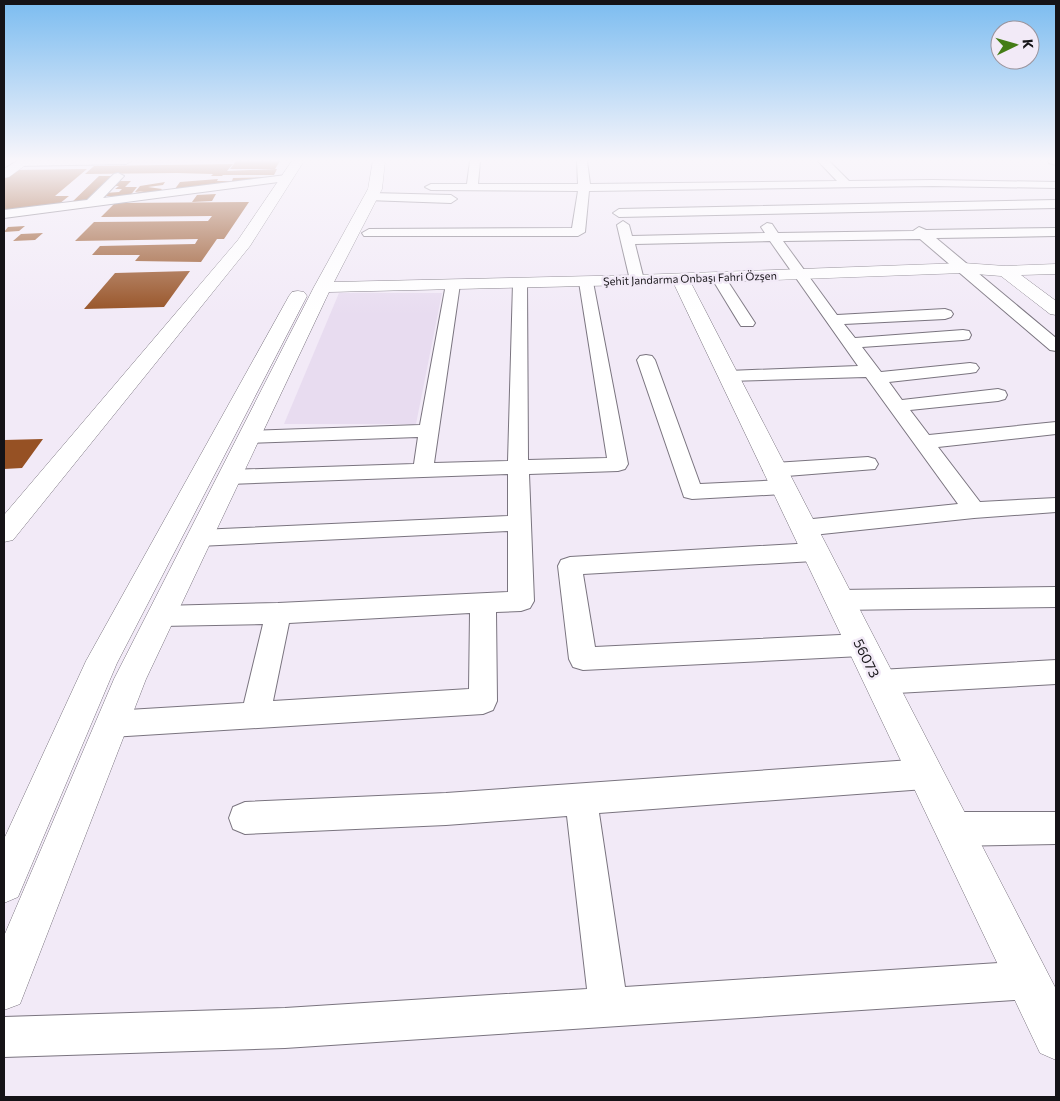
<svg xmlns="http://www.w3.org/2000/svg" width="1060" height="1101" font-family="Commissioner,sans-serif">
	<rect width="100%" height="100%" fill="#f2eaf7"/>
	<path fill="#e8dcf0" d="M 339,293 L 442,293 L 416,424 L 284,424 Z"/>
	<path fill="#965124" d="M 236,161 L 280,161 L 275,169 L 230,169 Z
		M 233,164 L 227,171 L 277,169 L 274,175 L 223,175 L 222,176 L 211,176 L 213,174 L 177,173 L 85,174 L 94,166 Z
		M 87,169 L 55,196 L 41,196 L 69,196 L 54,208 L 39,208 L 44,205 L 38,205 L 28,213 L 9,213 L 4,217 L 4,176 L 12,170 Z
		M 99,176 L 116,176 L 87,205 L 69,205 Z
		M 272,177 L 269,183 L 199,192 L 172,193 L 180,182 L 218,179 L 217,181 L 232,181 L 233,178 Z
		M 116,181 L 131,181 L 125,187 L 137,187 L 125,202 L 108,202 L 114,196 L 102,196 L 105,193 L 119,192 L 122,189 L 115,189 L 119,186 L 111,186 Z
		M 165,182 L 163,185 L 148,187 L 162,189 L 156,196 L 132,197 L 135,193 L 145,191 L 135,192 L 140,186 Z
		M 216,194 L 212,201 L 192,202 L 197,195 Z
		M 249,202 L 224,239 L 217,239 L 201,262 L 135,261 L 140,255 L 92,255 L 100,246 L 195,244 L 198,239 L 75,241 L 94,222 L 208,221 L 212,216 L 101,217 L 115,203 Z
		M 25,226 L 19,231 L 4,232 L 8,227 Z
		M 43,233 L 35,240 L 13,241 L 21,234 Z
		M 190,271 L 164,307 L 84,309 L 115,273 Z
		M 43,439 L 22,468 L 4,469 L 4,440 Z"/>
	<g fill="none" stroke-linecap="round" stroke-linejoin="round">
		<g stroke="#7a747f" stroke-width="2">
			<path id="street" d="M 20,161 L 131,161 L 126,164 L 16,166 L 15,164 Z
				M 470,161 L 480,161 L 478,184 L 578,184 L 577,161 L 587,161 L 590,184 L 837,181 L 818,161 L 829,161 L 849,181 L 933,180 L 1056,182 L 1056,188 L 933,186 L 589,191 L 585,232 L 578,236 L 364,236 L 362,233 L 369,229 L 572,228 L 578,191 L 431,190 L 425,187 L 431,184 L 467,184 Z
				M 1048,161 L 1056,161 L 1056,165 L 1049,163 Z
				M 118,173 L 124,176 L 103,198 L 286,175 L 292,178 L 286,181 L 4,218 L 4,210 L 87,200 L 114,174 Z
				M 371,193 L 451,195 L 457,199 L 451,203 L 367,200 L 365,197 L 367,194 Z
				M 1056,200 L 1056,208 L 619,217 L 613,213 L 619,209 Z
				M 623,221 L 629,225 L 632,236 L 765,233 L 761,227 L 767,223 L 772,224 L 778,233 L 913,231 L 919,227 L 926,230 L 1056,228 L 1056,236 L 936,238 L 1056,338 L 1056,351 L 1050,350 L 920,239 L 783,241 L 837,315 L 945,309 L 951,311 L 953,314 L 951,317 L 945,319 L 844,324 L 855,338 L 963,330 L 969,331 L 971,335 L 969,339 L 963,340 L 862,347 L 881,372 L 970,363 L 976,364 L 979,368 L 976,372 L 970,373 L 889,382 L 902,400 L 998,389 L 1005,391 L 1007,395 L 1005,399 L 998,401 L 910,410 L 929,435 L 1056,422 L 1056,434 L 938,447 L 980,502 L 1056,498 L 1056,512 L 974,518 L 803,536 L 795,534 L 791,528 L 795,522 L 803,520 L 958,504 L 866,377 L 728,381 L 722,380 L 719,376 L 722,372 L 728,371 L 858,366 L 770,241 L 635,244 L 644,280 L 642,283 L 632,283 L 630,280 L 617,225 Z
				M 718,273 L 723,274 L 755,323 L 753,326 L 741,326 L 739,323 L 711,277 L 713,274 Z
				M 586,278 L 591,279 L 593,282 L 628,464 L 625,469 L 618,471 L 529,474 L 534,601 L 530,608 L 521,611 L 496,612 L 497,701 L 493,710 L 483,714 L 111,737 L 101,733 L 96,724 L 101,715 L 111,711 L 244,703 L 263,624 L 161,626 L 152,623 L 148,616 L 152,609 L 161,606 L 278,603 L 508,592 L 508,531 L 199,546 L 191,544 L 187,538 L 191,532 L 199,530 L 508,516 L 508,474 L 229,484 L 221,482 L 218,477 L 221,472 L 229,470 L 414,464 L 418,437 L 249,443 L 242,441 L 239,437 L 242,433 L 249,431 L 420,425 L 446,284 L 448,281 L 458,281 L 460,284 L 434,463 L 508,461 L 513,283 L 515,280 L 525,280 L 527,283 L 528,460 L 607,458 L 579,282 L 581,279 ZM 470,613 L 469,689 L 273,701 L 289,623 Z
				M 646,355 L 652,356 L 655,360 L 700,484 L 783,480 L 791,482 L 794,487 L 791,492 L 783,494 L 692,499 L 684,497 L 637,360 L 640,356 Z
				M 868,457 L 875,459 L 878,464 L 875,469 L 774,477 L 767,475 L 763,470 L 767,465 L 774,463 Z
				M 814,543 L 822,546 L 826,552 L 822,558 L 814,561 L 583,574 L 595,647 L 861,634 L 871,637 L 874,645 L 871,653 L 861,656 L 583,670 L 573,667 L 569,659 L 558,566 L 561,560 L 570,557 Z
				M 1056,587 L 1056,607 L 839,610 L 830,607 L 826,600 L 830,593 L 839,590 Z
				M 1056,660 L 1056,684 L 879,694 L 869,690 L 865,682 L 869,674 L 879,670 Z
				M 925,759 L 936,764 L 941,774 L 936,784 L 925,789 L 599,813 L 625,987 L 1028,961 L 1041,967 L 1047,980 L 1041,993 L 1028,999 L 285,1048 L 4,1057 L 4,1017 L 285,1008 L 587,989 L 567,816 L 446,825 L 245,834 L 233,829 L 229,818 L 233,807 L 245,802 L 446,793 Z
				M 952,812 L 1056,812 L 1056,844 L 952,846 L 940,841 L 935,829 L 940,817 Z"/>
		</g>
		<g stroke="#7a747f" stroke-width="1">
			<path id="secondary" d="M 17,161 L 31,161 L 9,177 L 4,178 L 4,169 Z
				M 292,161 L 304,161 L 250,246 L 13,540 L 4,542 L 4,515 L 238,240 Z
				M 373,161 L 385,161 L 382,189 L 334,282 L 637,275 L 963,263 L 1005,266 L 1056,264 L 1056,274 L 1021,275 L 1056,301 L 1056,315 L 1050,314 L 1001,276 L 963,273 L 691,283 L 1056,989 L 1056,1060 L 1040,1053 L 674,284 L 329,292 L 146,679 L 20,1004 L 4,1010 L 4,936 L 114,679 L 314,287 L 368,189 Z
				M 298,291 L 304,292 L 307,296 L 117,663 L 18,897 L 4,903 L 4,839 L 86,661 L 289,296 L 292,292 Z"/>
		</g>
		<g stroke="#7a747f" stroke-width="1">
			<path id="highway" d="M 4,161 L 15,161 L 4,168 Z"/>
		</g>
		<use href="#street" fill="#fff" fill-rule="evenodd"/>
		<use href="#secondary" fill="#fff" fill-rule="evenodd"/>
		<use href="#highway" fill="#fff" fill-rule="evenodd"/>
	</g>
	<linearGradient id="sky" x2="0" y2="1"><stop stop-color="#7bbcf0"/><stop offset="0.51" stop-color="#f9f6fb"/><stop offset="1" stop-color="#f9f6fb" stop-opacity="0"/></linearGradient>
	<rect width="1060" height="315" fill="url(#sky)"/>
	<g text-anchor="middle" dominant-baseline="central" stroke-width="5" stroke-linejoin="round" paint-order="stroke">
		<g font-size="11" fill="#151317" stroke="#f2eaf7">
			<text transform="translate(690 278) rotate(-2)">Şehit Jandarma Onbaşı Fahri Özşen</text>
		</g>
		<g font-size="14" fill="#151317" stroke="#f2eaf7">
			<text transform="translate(867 658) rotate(64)">56073</text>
		</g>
	</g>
	<rect width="1060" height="1101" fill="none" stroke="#151317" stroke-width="10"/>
	<g transform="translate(1015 45) rotate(85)"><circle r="24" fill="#f2eaf7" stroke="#9a949d"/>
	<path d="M0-4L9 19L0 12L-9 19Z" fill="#447d16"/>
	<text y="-8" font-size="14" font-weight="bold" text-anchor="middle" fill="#151317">K</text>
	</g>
</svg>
